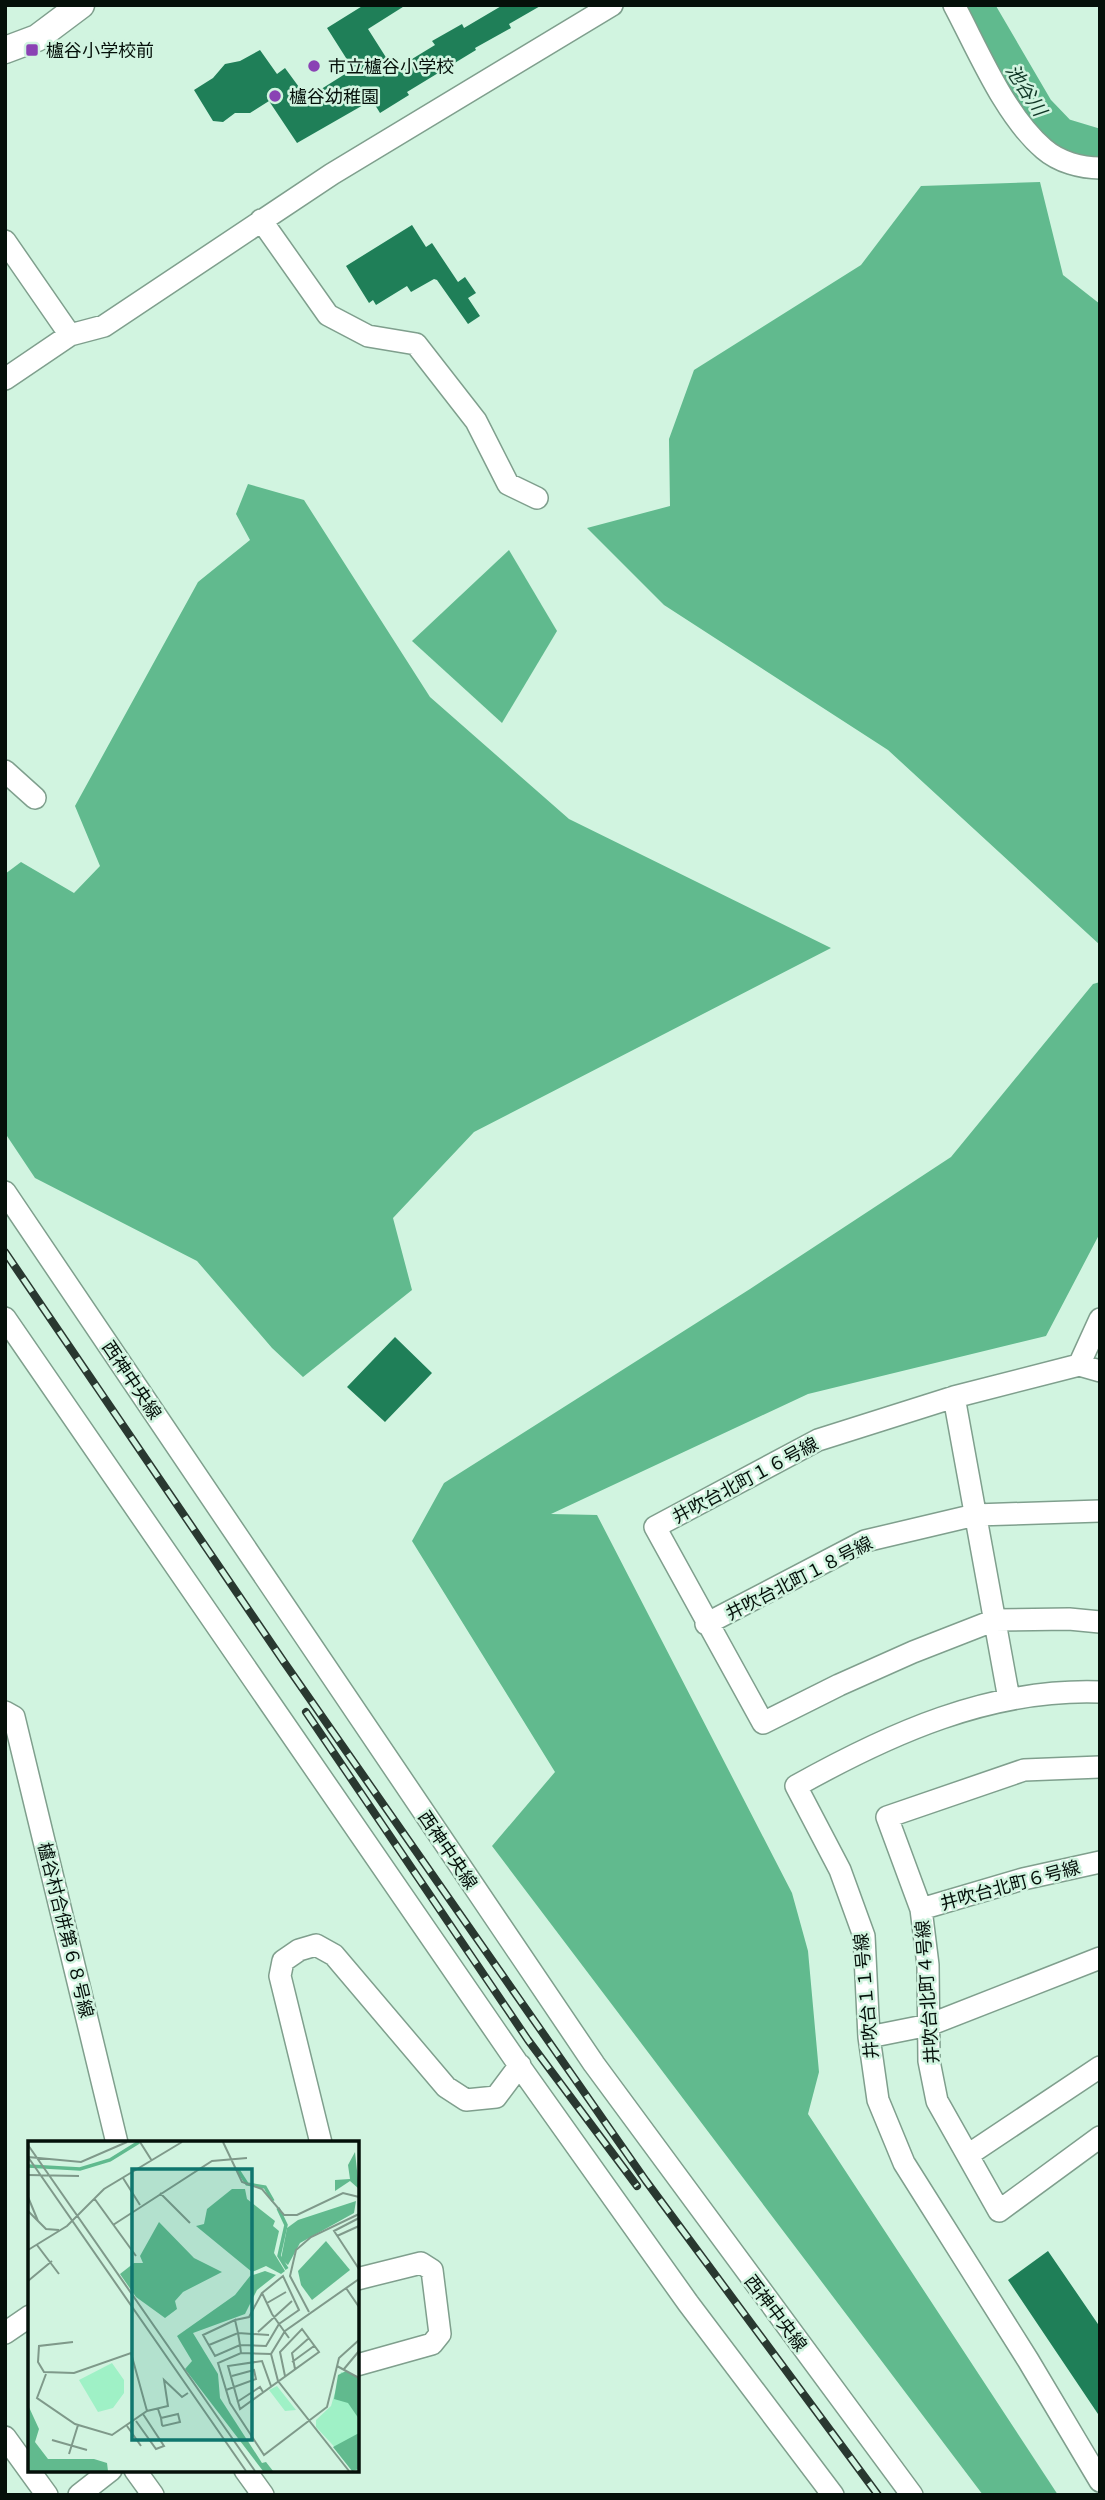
<svg xmlns="http://www.w3.org/2000/svg" width="1105" height="2500" font-family="'Roboto Condensed','Noto Sans JP',sans-serif">
	<rect width="100%" height="100%" fill="#d1f4e0"/>
	<path fill="#61ba8e" d="M 1040,182 L 1063,275 L 1100,304 L 1100,945 L 888,750 L 664,605 L 587,528 L 670,506 L 669,439 L 694,370 L 861,265 L 921,186 Z
		M 248,484 L 304,500 L 430,697 L 569,819 L 831,948 L 474,1132 L 393,1218 L 412,1290 L 303,1377 L 272,1348 L 197,1261 L 35,1178 L 5,1133 L 5,874 L 21,862 L 74,893 L 100,866 L 75,806 L 198,582 L 250,540 L 236,514 Z
		M 1100,982 L 1100,1233 L 1046,1336 L 808,1394 L 551,1514 L 597,1515 L 792,1893 L 808,1951 L 819,2072 L 808,2114 L 1058,2495 L 983,2495 L 492,1846 L 555,1772 L 412,1541 L 444,1483 L 750,1289 L 951,1157 L 1093,984 Z"/>
	<path fill="#60ba8e" d="M 509,550 L 557,631 L 502,723 L 412,641 Z"/>
	<g fill="none" stroke-linecap="round" stroke-linejoin="round">
		<path stroke="#60ba8e" stroke-width="37" d="M 974,5 L 1036,111 L 1060,136 L 1100,148"/>
	</g>
	<path fill="#1f7f58" d="M 364,5 L 406,5 L 368,29 L 394,70 L 435,45 L 432,41 L 462,24 L 464,28 L 503,5 L 542,5 L 509,24 L 511,28 L 475,48 L 476,50 L 407,92 L 409,95 L 380,113 L 372,100 L 297,143 L 269,101 L 250,113 L 235,113 L 223,122 L 213,121 L 194,90 L 213,78 L 225,64 L 240,61 L 260,50 L 277,74 L 285,68 L 307,98 L 353,69 L 327,28 Z
		M 412,225 L 426,247 L 432,243 L 458,282 L 465,277 L 476,293 L 468,298 L 480,316 L 468,324 L 437,280 L 434,279 L 411,292 L 407,286 L 376,305 L 373,300 L 369,303 L 346,266 Z
		M 395,1337 L 432,1373 L 385,1422 L 347,1387 Z
		M 1048,2251 L 1100,2327 L 1100,2417 L 1008,2280 Z"/>
	<g fill="none" stroke-linecap="round" stroke-linejoin="round">
		<g stroke="#7f9f8d" stroke-width="24">
			<path id="minor" d="M 954,5 C 978,50 1005,116 1044,149 C 1059,162 1081,168 1100,168
				M 261,220 L 328,315 L 368,336 L 416,344 L 476,421 L 508,484 L 537,498
				M 5,241 L 70,335
				M 5,379 L 70,335 L 104,326 L 332,174 L 612,5
				M 5,771 L 35,798
				M 5,1192 L 594,2064 L 912,2495
				M 5,1318 L 523,2071 L 688,2303 L 833,2495
				M 1079,1365 L 1100,1371
				M 954,1397 L 1079,1365 L 1100,1319
				M 706,1624 L 865,1541 L 975,1515 L 1100,1511
				M 1100,1692 C 990,1688 889,1734 796,1786 L 840,1870 L 864,1936 L 869,2037 L 878,2100 L 904,2163 L 1028,2360 L 1100,2481
				M 1009,1699 C 991,1598 972,1498 954,1397 L 818,1440 L 655,1527 L 763,1723 L 839,1685 L 913,1652 L 995,1620 L 1069,1619 L 1100,1622
				M 5,1712 L 14,1717 L 117,2143
				M 1100,1767 L 1024,1770 L 887,1817 L 921,1909 L 928,1965 L 929,2061 L 937,2101 L 999,2211 L 1100,2137
				M 921,1909 L 1023,1879 L 1100,1862
				M 869,2037 L 929,2025 L 1100,1958
				M 321,2143 L 280,1976 L 283,1961 L 299,1950 L 316,1945 L 334,1955 L 446,2087 L 466,2100 L 496,2097 L 520,2065
				M 968,2155 L 1100,2067
				M 357,2279 L 421,2263 L 432,2270 L 440,2334 L 432,2344 L 357,2365
				M 5,2333 L 30,2316
				M 5,2437 L 47,2495
				M 135,2470 L 153,2495
				M 245,2470 L 263,2495
				M 79,2495 L 111,2470"/>
		</g>
		<g stroke="#7f9f8d" stroke-width="29">
			<path id="major" d="M 5,50 L 37,38 L 81,5"/>
		</g>
		<use href="#minor" stroke="#fff" stroke-width="21"/>
		<use href="#major" stroke="#fff" stroke-width="26"/>
		<g stroke="#293830" stroke-width="8">
			<path id="rail" d="M 5,1252 L 284,1662 L 646,2181 L 878,2495
				M 306,1712 L 528,2040 L 637,2186"/>
		</g>
		<use href="#rail" stroke="#d1f4e0" stroke-width="5" stroke-dasharray="16" stroke-linecap="butt"/>
	</g>
	<g fill="#8a42b4" stroke="#d1f4e0" stroke-width="2.5">
		<rect x="25" y="43" width="14" height="14" rx="3.5"/>
		<circle cx="314" cy="66" r="7"/>
		<circle cx="275" cy="96" r="7"/>
	</g>
	<g text-anchor="middle" dominant-baseline="central" stroke-width="5" stroke-linejoin="round" paint-order="stroke">
		<g font-size="18" fill="#05100a" stroke="#d1f4e0" text-anchor="start">
			<text x="46" y="50">櫨谷小学校前</text>
			<text x="328" y="66">市立櫨谷小学校</text>
			<text x="289" y="96">櫨谷幼稚園</text>
		</g>
		<g font-size="18" fill="#05100a" stroke="#d1f4e0">
			<text transform="translate(132 1380) rotate(56)">西神中央線</text>
			<text transform="translate(745 1480) rotate(-28)">井吹台北町１６号線</text>
			<text transform="translate(799 1578) rotate(-27)">井吹台北町１８号線</text>
			<text transform="translate(448 1850) rotate(56)">西神中央線</text>
			<text transform="translate(1010 1885) rotate(-15)">井吹台北町６号線</text>
			<text transform="translate(66 1930) rotate(76)">櫨谷村合併第６８号線</text>
			<text transform="translate(927 1992) rotate(-94)">井吹台北町４号線</text>
			<text transform="translate(866 1996) rotate(-95)">井吹台１１号線</text>
			<text transform="translate(776 2313) rotate(53)">西神中央線</text>
		</g>
		<g font-size="19" font-style="italic" fill="#103726" stroke="#d1f4e0">
			<text transform="translate(1026 90) rotate(57)">池谷川</text>
		</g>
	</g>
	<g transform="translate(28 2141)">
		<rect width="331" height="331" fill="#d1f4e0"/>
		<path d="M 84,222 L 96,239 L 96,252 L 85,267 L 70,271 L 51,239 ZM 313,231 L 331,237 L 329,330 L 288,286 L 288,279 L 303,265 ZM 249,245 L 268,269 L 257,270 L 241,249 Z" fill="#9ff1c6"/>
		<path d="M 327,11 L 331,48 L 322,40 L 307,50 L 307,39 L 322,38 L 320,24 ZM 204,48 L 217,48 L 219,58 L 247,80 L 245,85 L 251,90 L 246,112 L 257,130 L 253,133 L 238,125 L 224,131 L 168,85 L 176,83 L 179,68 ZM 328,60 L 326,72 L 272,102 L 260,124 L 253,118 L 259,87 L 270,79 ZM 131,81 L 166,117 L 194,131 L 155,151 L 147,160 L 149,168 L 137,177 L 108,156 L 92,133 L 106,122 L 115,122 L 112,115 ZM 237,130 L 248,134 L 229,149 L 217,173 L 165,192 L 190,233 L 192,257 L 234,322 L 238,321 L 245,330 L 235,330 L 157,228 L 164,220 L 149,195 L 207,154 L 222,135 ZM 318,230 L 331,237 L 331,278 L 320,262 L 306,258 L 310,234 ZM 0,264 L 11,288 L 7,301 L 20,318 L 66,318 L 79,322 L 80,330 L 0,330 ZM 331,292 L 331,328 L 324,330 L 305,306 Z" fill="#61ba8e"/>
		<path d="M 298,100 L 322,129 L 284,159 L 273,144 L 270,130 Z" fill="#60ba8e"/>
		<path fill="none" stroke="#60ba8e" stroke-width="3.5" d="M 0,25 L 52,28 L 82,19 L 111,1M 210,29 L 219,43 L 237,46 L 245,60M 250,67 L 258,84 L 251,115 L 259,128"/>
		<path fill="none" stroke="#7f998a" stroke-width="2" d="M 112,1 L 124,20M 195,1 L 214,41 L 234,48 L 256,74 L 269,74 L 315,52 L 331,56M 0,4 L 227,330M 0,16 L 218,330M 0,16 L 53,21 L 99,1M 0,34 L 51,35M 95,37 L 112,64M 132,52 L 162,82M 0,56 L 10,80M 66,57 L 108,115M 0,70 L 18,88 L 31,89M 331,77 L 306,90 L 331,128M 85,84 L 184,20 L 219,17M 309,95 L 331,85M 9,104 L 31,133M 0,109 L 39,85 L 76,48 L 154,1M 0,140 L 24,120M 318,147 L 331,166M 239,162 L 258,151M 281,171 L 262,135 L 268,109 L 283,96 L 331,73M 207,179 L 221,176 L 234,152M 230,191 L 264,160M 45,201 L 11,205 L 10,221 L 16,231 L 46,232 L 103,212 L 119,270M 181,204 L 210,192 L 241,194M 213,212 L 212,204 L 210,192 L 207,179 L 175,194 L 187,215 L 212,204 L 238,205 L 251,183 L 271,169 L 255,135 L 234,152 L 244,173 L 251,183 L 261,197M 243,213 L 213,212 L 190,222 L 202,262 L 236,314 L 299,266 L 311,217 L 331,199M 264,221 L 286,205M 309,225 L 331,237M 267,228 L 264,212 L 281,197M 316,228 L 331,210M 18,233 L 9,257 L 47,283 L 84,294 L 119,270 L 140,265 L 136,239 L 154,256 L 160,252M 243,245 L 234,220 L 200,225 L 212,268 L 291,211 L 274,188 L 252,211 L 257,235M 198,249 L 228,238 L 226,229 L 204,235M 209,261 L 232,246 L 235,251M 130,268 L 133,277 L 134,284 L 135,285 L 152,281 L 150,273 L 133,277M 108,280 L 128,308 L 136,305 L 115,273M 99,285 L 113,305M 24,299 L 59,309M 41,313 L 50,284M 321,330 L 250,240 L 243,213 L 257,190 L 331,138"/>
		<path fill="#0f766e" fill-opacity="0.15" stroke="#0f766e" stroke-width="3.5" d="M 104,28 L 224,28 L 224,299 L 104,299 Z"/>
		<rect width="331" height="331" fill="none" stroke="#05100a" stroke-width="3.5"/>
	</g>
	<rect width="1105" height="2500" fill="none" stroke="#05100a" stroke-width="14"/>
</svg>
